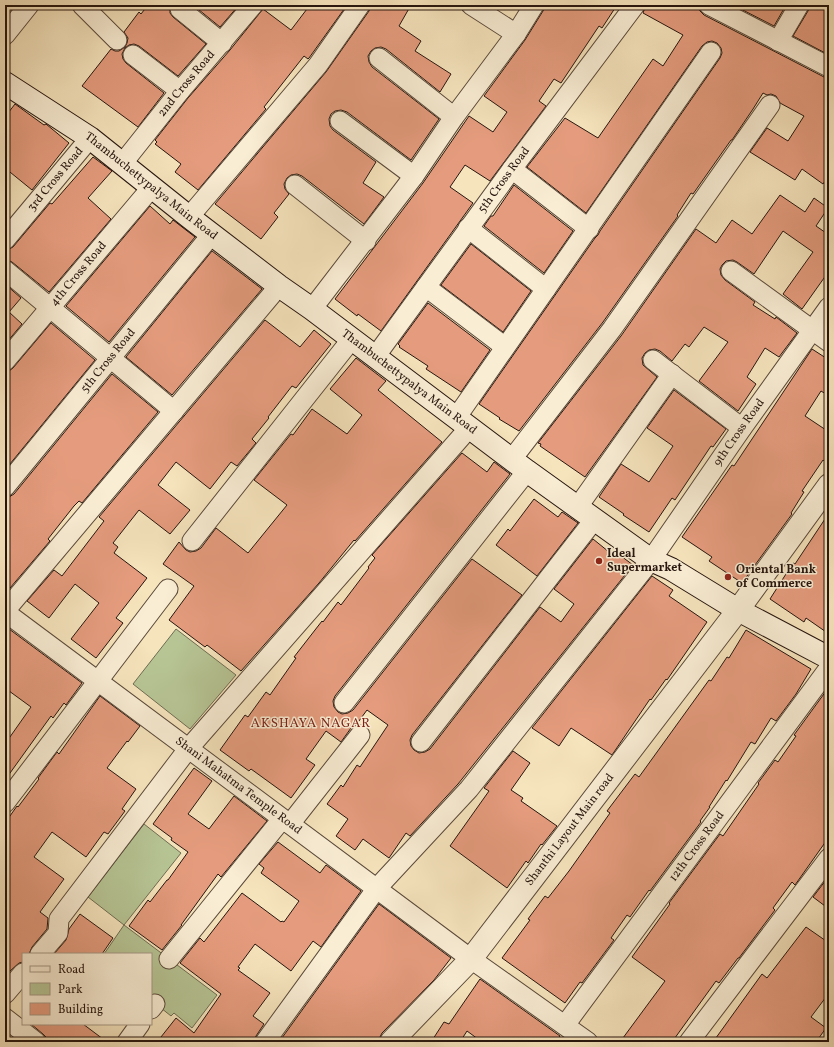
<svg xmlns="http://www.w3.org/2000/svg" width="834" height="1047" font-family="Vollkorn,serif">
	<rect width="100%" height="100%" fill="#f6e4bd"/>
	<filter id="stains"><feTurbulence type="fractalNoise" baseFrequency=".005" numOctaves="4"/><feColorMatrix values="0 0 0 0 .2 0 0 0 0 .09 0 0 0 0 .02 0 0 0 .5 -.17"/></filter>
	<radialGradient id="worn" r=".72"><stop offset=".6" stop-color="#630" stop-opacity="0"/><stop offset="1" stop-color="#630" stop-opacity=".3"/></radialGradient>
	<path fill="#b7c595" stroke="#6e6d52" d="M 176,629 L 236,675 L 190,729 L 133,684 Z
		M 144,824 L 181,853 L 124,925 L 217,995 L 192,1028 L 174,1013 L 171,1016 L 151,1000 L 151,954 L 104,954 L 124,925 L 88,897 Z"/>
	<path fill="#e59c7e" stroke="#26150e" d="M 148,5 L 170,5 L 170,13 L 173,17 L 206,44 L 178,76 L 139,46 L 134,44 L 129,45 L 125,48 L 122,54 L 123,59 L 126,63 L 164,93 L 138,127 L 82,86 L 111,49 L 115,51 L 119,51 L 125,47 L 127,43 L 128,38 L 124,32 L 139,12 L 141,14 Z
		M 193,5 L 239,5 L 220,27 Z
		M 310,5 L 347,5 L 309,58 L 308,59 L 304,56 L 264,107 L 266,109 L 198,190 L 175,172 L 181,164 L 155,144 L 157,142 L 155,140 L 188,98 L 230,50 L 263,9 L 291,30 Z
		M 371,5 L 411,5 L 399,26 L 421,41 L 415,51 L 451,74 L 440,92 L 386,49 L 381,47 L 375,48 L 371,51 L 368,56 L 369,62 L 372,67 L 439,119 L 411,160 L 347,112 L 341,110 L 335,111 L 331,114 L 329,119 L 330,126 L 333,130 L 376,162 L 363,183 L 384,197 L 364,224 L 302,176 L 297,174 L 291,175 L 287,178 L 284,184 L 285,189 L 289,194 L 274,213 L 278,217 L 261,239 L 215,204 L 326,72 L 369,11 Z
		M 546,5 L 617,5 L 602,28 L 599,26 L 561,83 L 554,79 L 539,101 L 546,106 L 490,181 L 465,165 L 450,187 L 473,203 L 381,331 L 358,314 L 357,316 L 335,299 L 423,183 L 469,116 L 493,132 L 507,112 L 484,96 L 525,40 L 543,11 Z
		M 646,5 L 698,5 L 700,11 L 704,15 L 824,77 L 829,78 L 829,175 L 823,184 L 802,169 L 795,180 L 750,152 L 767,128 L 788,141 L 804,116 L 780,103 L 776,96 L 771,94 L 767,95 L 763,93 L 753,109 L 732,140 L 731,140 L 693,194 L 691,193 L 677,215 L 678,216 L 603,322 L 519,431 L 499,419 L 500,418 L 479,404 L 595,238 L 598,235 L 600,231 L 720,58 L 722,53 L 721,48 L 717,43 L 712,41 L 707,42 L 702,46 L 586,213 L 527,167 L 565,118 L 598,138 L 653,59 L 663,66 L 683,35 L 643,13 Z
		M 733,5 L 786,5 L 774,26 Z
		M 810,5 L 829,5 L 829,55 L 793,36 L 808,11 Z
		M 15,104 L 44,125 L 46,124 L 69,143 L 32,190 L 5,168 L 5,117 Z
		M 93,157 L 112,171 L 88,198 L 111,219 L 49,292 L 12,262 L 5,259 L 5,251 L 13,247 L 50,203 L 52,204 Z
		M 514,185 L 573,231 L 544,273 L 484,226 L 491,216 L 493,216 Z
		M 780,195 L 805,212 L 814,198 L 828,208 L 816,226 L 829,235 L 829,271 L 802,309 L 783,294 L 813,252 L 783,231 L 754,274 L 737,262 L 733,260 L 726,261 L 722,265 L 720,269 L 721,275 L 725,280 L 755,302 L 753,305 L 775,319 L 776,317 L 797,333 L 779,357 L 765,348 L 747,377 L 756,384 L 738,411 L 699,381 L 728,342 L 704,327 L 689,347 L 685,344 L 672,361 L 660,351 L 655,349 L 649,350 L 645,353 L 642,358 L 643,365 L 657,377 L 585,477 L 540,446 L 541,444 L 538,443 L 621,336 L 696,229 L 716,243 L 732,220 L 752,234 Z
		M 150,206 L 170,224 L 173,220 L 195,237 L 109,342 L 66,306 Z
		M 471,244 L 531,291 L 503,332 L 441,285 Z
		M 212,251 L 262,289 L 172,395 L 126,357 Z
		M 5,284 L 21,298 L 9,312 L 22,324 L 7,342 L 5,340 Z
		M 428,303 L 490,350 L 461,392 L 426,369 L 428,366 L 399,347 L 400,346 L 398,344 Z
		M 265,320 L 300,347 L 314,330 L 331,344 L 296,388 L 292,386 L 268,417 L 269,418 L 252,439 L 256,443 L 237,466 L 231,462 L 210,489 L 176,462 L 158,485 L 190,510 L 170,534 L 139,510 L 113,543 L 118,547 L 114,553 L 147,578 L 116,618 L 123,623 L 96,658 L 71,639 L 99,603 L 75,584 L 49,618 L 27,601 L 54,570 L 62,576 L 104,521 L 99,517 Z
		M 51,323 L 95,360 L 5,470 L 5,372 L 9,371 L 13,368 Z
		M 812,349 L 829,360 L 829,396 L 821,391 L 805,416 L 829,432 L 829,465 L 823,460 L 802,491 L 804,492 L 791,513 L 792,514 L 742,583 L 709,561 L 712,557 L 682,537 L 732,465 L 734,466 Z
		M 356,358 L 386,381 L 378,390 L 442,442 L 355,541 L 354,540 L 319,583 L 241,671 L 207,645 L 205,647 L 169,620 L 194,586 L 163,564 L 179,542 L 186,550 L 190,552 L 196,551 L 201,548 L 216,528 L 248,553 L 287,505 L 254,480 L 291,434 L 293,435 L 312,409 L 347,434 L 362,415 L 330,389 Z
		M 112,374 L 158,412 L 82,503 L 79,501 L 74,506 L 48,539 L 50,541 L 10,588 L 5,584 L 5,498 L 9,497 L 14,494 Z
		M 674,390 L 726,429 L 713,447 L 711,446 L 675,500 L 672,498 L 649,532 L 623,515 L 624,514 L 599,497 L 621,464 L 649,482 L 673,446 L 647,428 Z
		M 462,453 L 487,472 L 494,462 L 510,474 L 335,696 L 333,701 L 334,707 L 338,712 L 342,714 L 348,713 L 353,710 L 472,559 L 522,595 L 412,735 L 410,740 L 411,746 L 414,750 L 419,753 L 425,752 L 430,749 L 540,607 L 561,622 L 574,604 L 554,589 L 593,539 L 614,556 L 617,553 L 633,565 L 458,784 L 410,836 L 406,833 L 389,858 L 363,839 L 355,850 L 336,836 L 348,819 L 327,804 L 341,785 L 343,787 L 357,765 L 360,767 L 388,725 L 367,710 L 356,725 L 351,728 L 341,742 L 326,731 L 306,759 L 315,765 L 291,798 L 251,769 L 249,771 L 220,750 L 245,715 L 248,717 L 266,692 L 270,695 L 296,658 L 294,657 L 322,621 L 323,622 L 338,602 L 341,605 L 369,568 L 368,567 L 375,558 L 372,555 Z
		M 534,499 L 558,517 L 562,512 L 578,523 L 537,576 L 496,545 L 508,529 L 510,531 Z
		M 829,513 L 829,634 L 806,618 L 804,622 L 770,599 L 793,563 L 795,564 Z
		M 652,576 L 673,590 L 669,596 L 707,622 L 667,680 L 666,679 L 651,700 L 650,699 L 612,755 L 571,728 L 559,746 L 532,728 Z
		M 5,626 L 82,683 L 66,705 L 64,703 L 53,718 L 51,716 L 5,780 L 5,744 L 31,707 L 5,688 Z
		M 746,630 L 811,669 L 796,694 L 776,721 L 771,718 L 755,744 L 751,742 L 727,781 L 726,780 L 709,807 L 710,807 L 700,821 L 701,822 L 650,891 L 649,890 L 630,917 L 627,915 L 611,938 L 614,940 L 582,983 L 580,982 L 565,1003 L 502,958 L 530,920 L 528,919 L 545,896 L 548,898 L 569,871 L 610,813 L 607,811 L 635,774 L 639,777 L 709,680 L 711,681 L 727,657 L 729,658 Z
		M 829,687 L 829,837 L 795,885 L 792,882 L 773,908 L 775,910 L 739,958 L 738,958 L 719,983 L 716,981 L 672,1042 L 620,1042 L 665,981 L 632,957 L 670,904 L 669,903 L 720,834 L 723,836 L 759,784 L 758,783 L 775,760 L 778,762 L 796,736 L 794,735 Z
		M 100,696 L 140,726 L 128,742 L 127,741 L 107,768 L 136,789 L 122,809 L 125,811 L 108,834 L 104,832 L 86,857 L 52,832 L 34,857 L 64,879 L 40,912 L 48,918 L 47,929 L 32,947 L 29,954 L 23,954 L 23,962 L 19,963 L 10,971 L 5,967 L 5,823 L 17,806 L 18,807 L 39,779 L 38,778 L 57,752 L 59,754 Z
		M 513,751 L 530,763 L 511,790 L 523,798 L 521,801 L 557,826 L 542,845 L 541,844 L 528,863 L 526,861 L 507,888 L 450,846 L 489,791 L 484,788 Z
		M 194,768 L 212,781 L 188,814 L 209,829 L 234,796 L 267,821 L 221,877 L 218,874 L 181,925 L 182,925 L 162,950 L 129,926 L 148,900 L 150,902 L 167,880 L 168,880 L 188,852 L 171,840 L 172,838 L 153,824 Z
		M 278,842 L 320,873 L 326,865 L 361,891 L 321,947 L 313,941 L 291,971 L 255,944 L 238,967 L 240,968 L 238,970 L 270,993 L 253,1016 L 264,1024 L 256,1036 L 254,1042 L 157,1042 L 176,1018 L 194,1033 L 221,994 L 180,963 L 200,938 L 204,942 L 242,893 L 281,922 L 282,921 L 284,922 L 299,901 L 261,873 L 264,868 L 259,864 Z
		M 829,876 L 829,909 L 813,897 Z
		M 379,904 L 451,958 L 434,980 L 382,1033 L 379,1039 L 379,1042 L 279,1042 Z
		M 80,914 L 113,938 L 102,954 L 54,954 L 66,940 L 69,929 Z
		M 806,927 L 829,943 L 829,993 L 811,1017 L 826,1028 L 816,1042 L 713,1042 L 762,974 L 767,978 Z
		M 480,979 L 560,1036 L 556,1042 L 482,1042 L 467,1031 L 460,1042 L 431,1042 L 444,1022 L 449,1024 Z
		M 31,1024 L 83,1024 L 107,1042 L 47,1042 L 46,1037 L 43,1034 Z"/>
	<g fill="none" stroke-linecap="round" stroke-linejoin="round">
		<g stroke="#5a493a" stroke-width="21">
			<g id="minor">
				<path d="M 82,5 L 117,40"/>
				<path d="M 471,5 L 516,34"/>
				<path d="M 709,5 L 829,67"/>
				<path d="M 180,9 L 222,43"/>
				<path d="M 5,35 L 29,5"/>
				<path d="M 778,41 L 799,5"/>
				<path d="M 133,55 L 180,91"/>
				<path d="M 379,58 L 454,117"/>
				<path d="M 340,121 L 414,176"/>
				<path id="s1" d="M 122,164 L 180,91 L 253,5"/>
				<path d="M 512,169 L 589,229"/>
				<path d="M 295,185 L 366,241"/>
				<path d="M 189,217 L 318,65 L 360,5"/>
				<path d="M 468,228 L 546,289"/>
				<path id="s2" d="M 5,240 L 90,138"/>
				<path d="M 5,270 L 174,411"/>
				<path d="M 731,271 L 829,342"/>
				<path d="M 426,287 L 505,347"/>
				<path d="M 312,309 L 414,176 L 454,117 L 516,34 L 534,5"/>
				<path id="s3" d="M 375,357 L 512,169 L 635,5"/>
				<path d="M 653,360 L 742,428"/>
				<path id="s4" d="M 5,361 L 152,187"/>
				<path d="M 456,418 L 711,52"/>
				<path d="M 512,459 L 612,329 L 770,105"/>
				<path id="s5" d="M 5,487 L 212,234"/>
				<path d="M 577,508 L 672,374"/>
				<path d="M 192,541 L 351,340"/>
				<path d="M 5,611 L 279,286"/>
				<path id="s6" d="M 5,612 L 471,959 L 588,1042"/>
				<path d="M 344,703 L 527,471"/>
				<path d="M 421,742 L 594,520"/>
				<path d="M 5,803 L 168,589"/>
				<path d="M 290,824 L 360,735"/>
				<path d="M 40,954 L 58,933 L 59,919 L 188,749 L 469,428"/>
				<path d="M 169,959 L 282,819"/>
				<path d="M 5,994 L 23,973"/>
				<path d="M 151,1009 L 155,1004"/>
				<path d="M 5,1018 L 36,1042"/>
				<path id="s7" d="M 565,1025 L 829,668"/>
				<path d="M 127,1042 L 140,1024"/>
				<path id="s8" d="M 265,1042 L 377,888 L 469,789 L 651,560 L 742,428 L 829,307"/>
				<path d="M 689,1042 L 829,858"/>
			</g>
		</g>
		<g stroke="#5a493a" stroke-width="24">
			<g id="tertiary">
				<path id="s9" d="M 391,1042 L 471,959 L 738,610 L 829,485"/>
			</g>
		</g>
		<g stroke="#26150e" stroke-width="24">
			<g id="secondary">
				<path id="s10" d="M 5,83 L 90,138 L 189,217 L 279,286 L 312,309 L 527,471 L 651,560 L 671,569 L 738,610 L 829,658"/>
			</g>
		</g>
		<use href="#minor" stroke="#f9edd4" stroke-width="19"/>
		<use href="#tertiary" stroke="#f9edd4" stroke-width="22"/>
		<use href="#secondary" stroke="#f9edd4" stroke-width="22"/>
	</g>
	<g fill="#8f2418" stroke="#f9edd4" stroke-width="1.5">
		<circle cx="599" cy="561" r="4"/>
		<circle cx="728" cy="577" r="4"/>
	</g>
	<g text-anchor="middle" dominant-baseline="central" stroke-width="3" stroke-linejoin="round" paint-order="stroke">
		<g font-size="12" fill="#26150e" stroke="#f9edd4">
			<text stroke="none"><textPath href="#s1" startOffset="103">2nd Cross Road</textPath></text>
			<text stroke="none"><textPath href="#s2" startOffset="79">3rd Cross Road</textPath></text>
			<text stroke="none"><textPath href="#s3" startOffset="219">5th Cross Road</textPath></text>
			<text stroke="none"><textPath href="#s10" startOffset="179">Thambuchettypalya Main Road</textPath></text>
			<text stroke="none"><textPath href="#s4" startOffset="114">4th Cross Road</textPath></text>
			<text stroke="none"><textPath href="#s5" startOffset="163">5th Cross Road</textPath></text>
			<text stroke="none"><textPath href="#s10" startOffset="503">Thambuchettypalya Main Road</textPath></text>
			<text stroke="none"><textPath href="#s8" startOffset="773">9th Cross Road</textPath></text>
			<text stroke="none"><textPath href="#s6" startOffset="291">Shani Mahatma Temple Road</textPath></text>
			<text stroke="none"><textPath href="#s9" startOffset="278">Shanthi Layout Main road</textPath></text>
			<text stroke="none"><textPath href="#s7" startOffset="222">12th Cross Road</textPath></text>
		</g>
		<g font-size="12" font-weight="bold" fill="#26150e" stroke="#f9edd4" text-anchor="start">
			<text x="607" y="554">Ideal<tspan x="607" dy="14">Supermarket</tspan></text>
			<text x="736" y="570">Oriental Bank<tspan x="736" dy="14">of Commerce</tspan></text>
		</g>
		<g font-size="13" letter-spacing="1" fill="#7a1f14" stroke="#f9edd4">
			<text x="311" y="724">AKSHAYA NAGAR</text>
		</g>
	</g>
	<rect width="834" height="1047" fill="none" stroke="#f6e4bd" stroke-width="20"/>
	<rect x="6" y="6" width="822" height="1035" fill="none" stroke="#26150e" stroke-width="2"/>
	<rect x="10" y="10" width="814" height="1027" fill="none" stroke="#26150e"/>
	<rect x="22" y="953" width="130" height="72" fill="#f9edd4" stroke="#a59785"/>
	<rect x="30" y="966" width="20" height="6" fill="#f9edd4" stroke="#a59785"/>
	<text x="58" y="973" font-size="12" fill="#26150e">Road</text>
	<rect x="30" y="983" width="20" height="12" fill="#b7c595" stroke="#a59785"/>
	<text x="58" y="993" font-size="12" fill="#26150e">Park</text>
	<rect x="30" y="1003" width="20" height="12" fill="#e59c7e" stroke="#a59785"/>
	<text x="58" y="1013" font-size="12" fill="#26150e">Building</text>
	<rect width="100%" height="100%" filter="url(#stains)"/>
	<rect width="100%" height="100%" fill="url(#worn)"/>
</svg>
